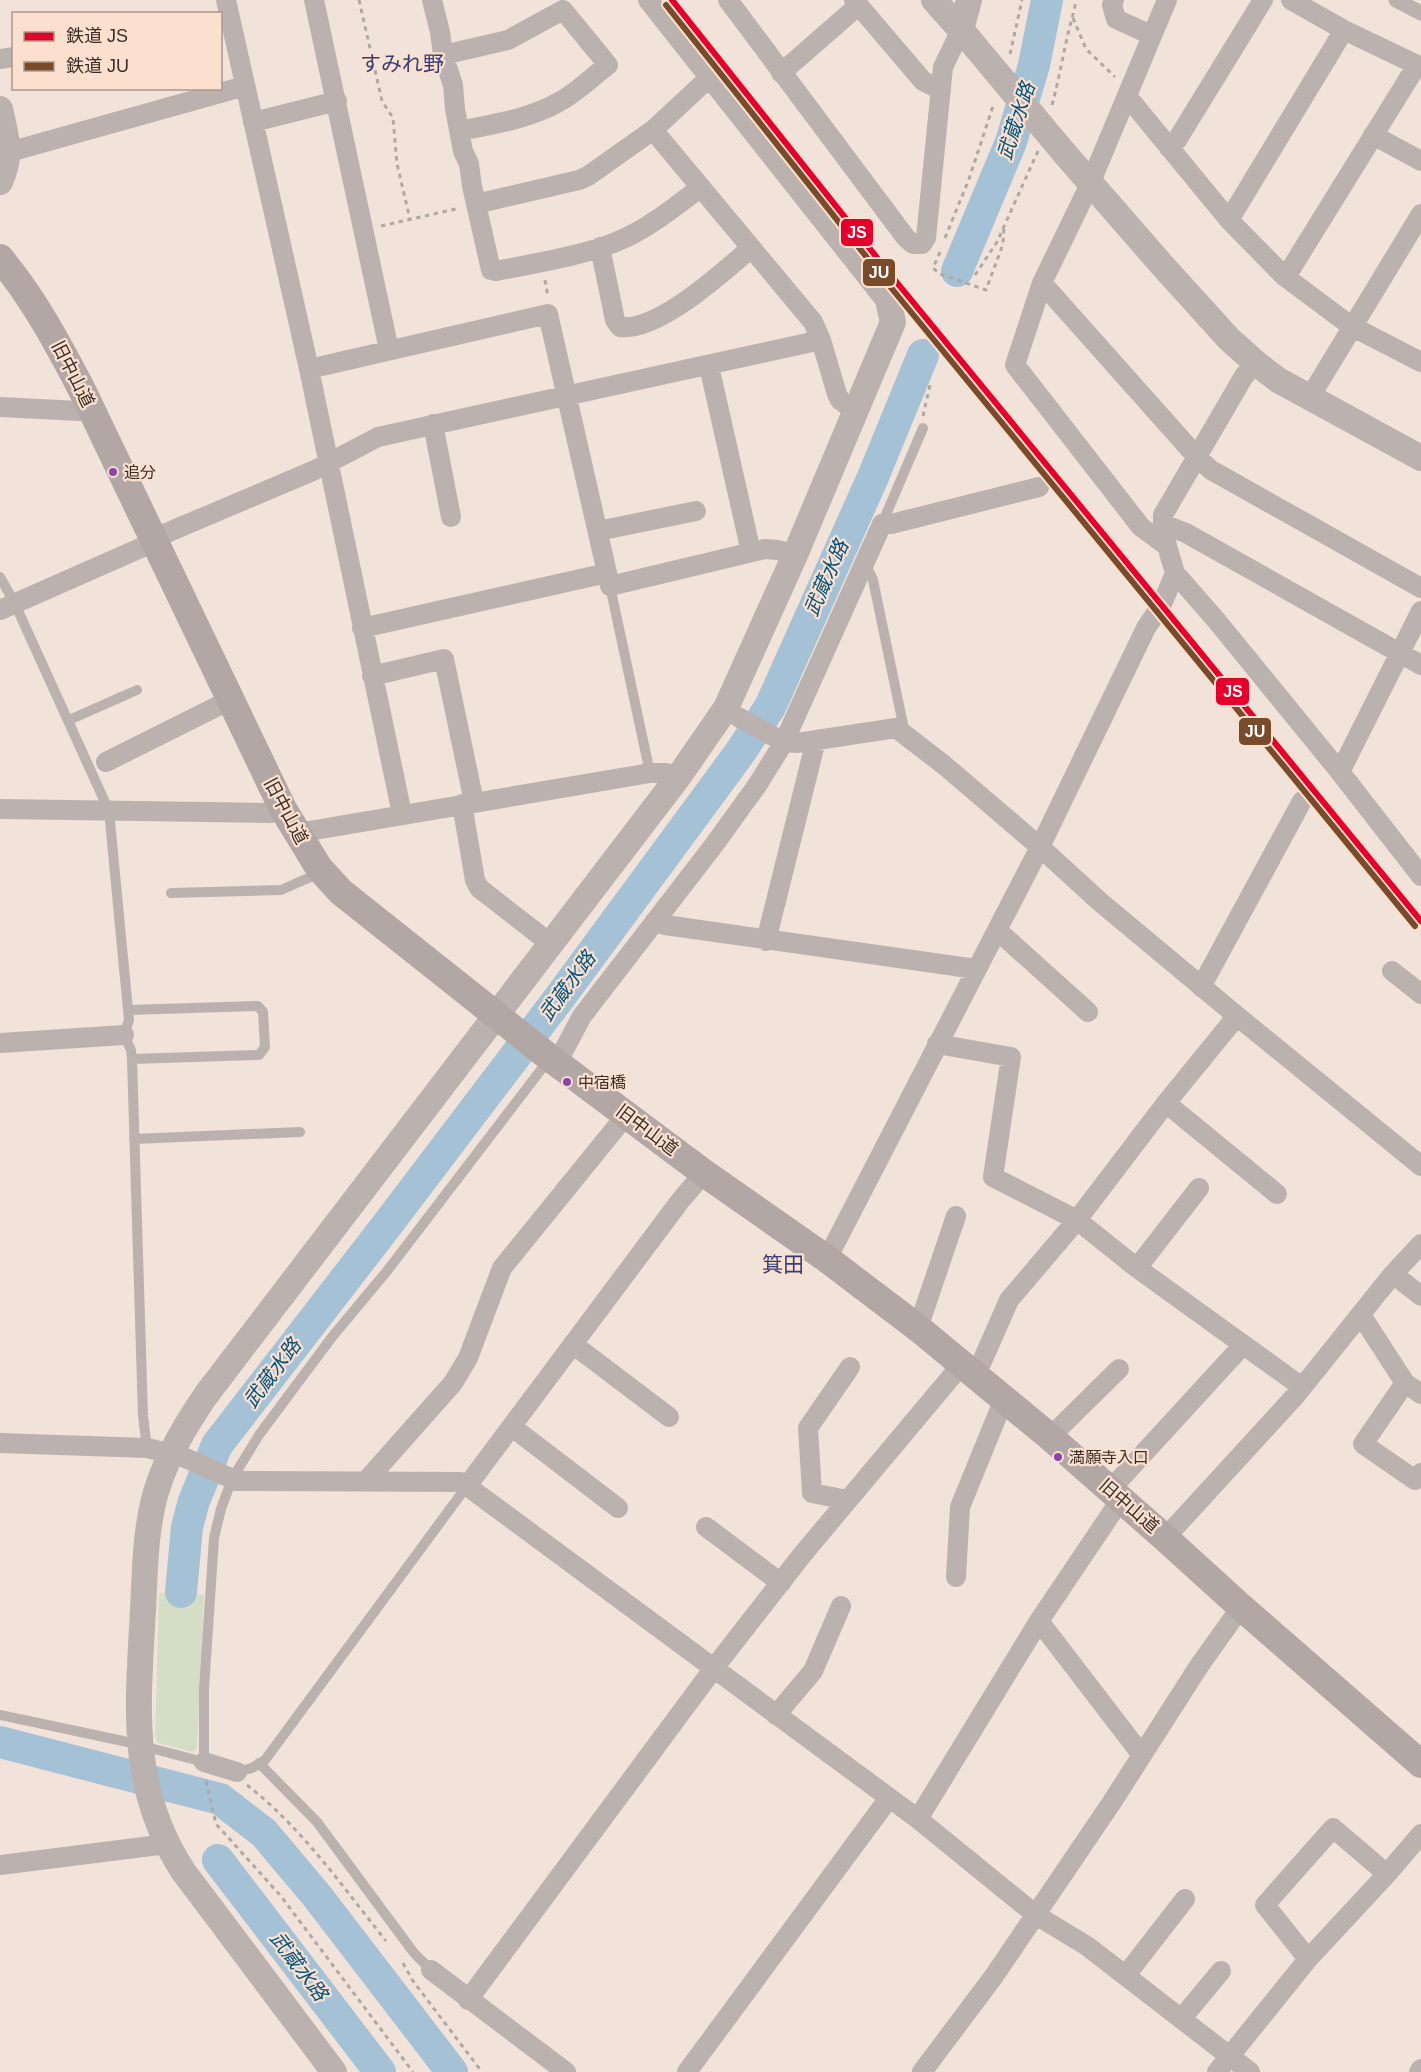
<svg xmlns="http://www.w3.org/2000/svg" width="1421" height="2072" font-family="Helvetica,'Noto Sans JP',sans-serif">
	<rect width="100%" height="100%" fill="#f1e3da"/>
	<path fill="#d4dec6" d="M 159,1593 L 204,1595 L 197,1748 L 193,1752 L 158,1743 L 155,1736 Z"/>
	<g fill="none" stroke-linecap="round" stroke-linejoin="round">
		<path stroke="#a5c1d6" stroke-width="32" d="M 957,271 L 1011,142 L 1034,65 L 1047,0
			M 181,1592 L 187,1527 L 194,1501 L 217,1445 L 387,1225 L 560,997 L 739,754 L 770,707 L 873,477 L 923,355
			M 0,1742 L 220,1799 L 264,1833 L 317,1896 L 452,2072
			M 218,1860 L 380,2072"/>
		<path stroke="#b0a8a3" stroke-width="3" stroke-dasharray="4.5 4.5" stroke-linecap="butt" d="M 359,0 L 382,101 L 393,118 L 397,164 L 410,219
			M 1073,18 L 1086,49 L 1115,77
			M 1010,54 L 1022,0
			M 1052,105 C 1058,83 1062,61 1067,38 C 1070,25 1074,13 1076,0
			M 381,226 L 460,208
			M 945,238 L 969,179 L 994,103
			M 940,252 L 933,268 L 940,274 L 986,290 L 1003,244 L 1004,226
			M 975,275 L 997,242 L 1038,151
			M 545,280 L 548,297
			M 923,416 L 930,385
			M 206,1781 L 216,1824 L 280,1895 L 413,2072
			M 247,1785 C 303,1829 342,1886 386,1941
			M 403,1963 L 413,1981 L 482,2072"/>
		<path stroke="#bbb1ae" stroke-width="10" d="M 882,524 L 923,428
			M 865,563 L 873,580 L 905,734
			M 0,577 L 15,604 L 109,811 L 128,1010 L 129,1020 L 124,1035 L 131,1050 L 132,1059 L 143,1416 L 147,1448
			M 610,586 L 650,773
			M 69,720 L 137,690
			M 171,893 L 281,890 L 322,872
			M 128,1010 L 258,1006 L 263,1012 L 265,1047 L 259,1055 L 132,1059
			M 134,1139 L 300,1132
			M 0,1715 L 123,1741 L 204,1762 L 204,1689 L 214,1538 L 221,1509 L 232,1479 L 259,1435 L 332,1337 L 387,1271 L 550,1058
			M 259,1763 L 317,1822 L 414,1953 L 431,1970
			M 237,1772 L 252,1768 L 265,1760 L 467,1486"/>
		<path stroke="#bbb1ae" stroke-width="15" d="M 1396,0 L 1421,13"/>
		<path stroke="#bbb1ae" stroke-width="20" d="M 226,0 L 309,369 L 402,814
			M 314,0 L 389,350
			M 432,0 L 440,32 L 443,55 L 453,85 L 455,109 L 463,151 L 469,164 L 472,186 L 491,270 L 496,271 C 535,263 590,255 625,238 C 653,225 677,205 701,187
			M 648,0 L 889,305
			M 728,0 L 906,238 L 913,244 L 922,244 L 926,238 L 943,67 L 961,30
			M 854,0 L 923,81 L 941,90
			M 1114,0 L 1112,5 L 1116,19 L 1151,35
			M 443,55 L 508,40 L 563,10 L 608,65 C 592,77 576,93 559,102 C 529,119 493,124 460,131
			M 0,59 L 14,57
			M 781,73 L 859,5
			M 1127,96 L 1229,220 L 1284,276 L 1351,326 L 1421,362
			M 253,122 L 337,101
			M 653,130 L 813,322 L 821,340 L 837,394 L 840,400 L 856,412
			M 1373,135 L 1421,161
			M 1169,148 L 1177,140 L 1263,0
			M 9,152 L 245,86
			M 476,204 L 579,180 L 588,176 L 653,130 L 710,77
			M 1229,220 L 1344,30
			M 600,247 L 615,320 L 620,327 C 658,332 723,272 751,248
			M 1284,276 L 1292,267 L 1417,65 L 1344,30 L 1291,0
			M 1042,283 L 1196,456 L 1211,470 L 1421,588
			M 1256,363 L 1244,376 L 1163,515 L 1163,524 L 1167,546 L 1175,573 L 1216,620 L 1340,772 L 1421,876
			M 709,366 L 751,552
			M 309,369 L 548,314 L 610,586 L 765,549 L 778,550 L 795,555
			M 1310,397 L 1421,214
			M 0,407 L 79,411 L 91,408
			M 433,424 L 451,517
			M 1163,524 L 1186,533 L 1421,665
			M 598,531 L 696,511
			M 1167,546 L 1141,527 L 1015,365 L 1042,283 L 1090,184 L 1167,0
			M 0,610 L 145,546 L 164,534 L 315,470 L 378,437 L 821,340
			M 362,628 L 607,573
			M 372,676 L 444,659 L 474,802
			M 738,717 L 784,742 L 797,743 L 896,728 L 944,765 L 1040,847 L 1099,901 L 1237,1016 L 1421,1166
			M 106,762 L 230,700
			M 1340,772 L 1421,611
			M 462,804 L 475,880 L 479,888 L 551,944
			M 0,809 L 271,813 L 283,809
			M 298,835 L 309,831 L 650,773 L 666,773 L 679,776
			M 655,921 L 665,925 L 976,969
			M 997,930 L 1088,1012
			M 766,941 L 816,740
			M 1392,971 L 1421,994
			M 1201,987 L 1302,801
			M 0,1043 L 124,1035
			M 937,1044 L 1011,1057 L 993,1177 L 1077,1220 L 1137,1268 L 1302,1387
			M 557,1063 L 582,1016 L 714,845 L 758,784 L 784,742 L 882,524 L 891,524 L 1039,487
			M 1166,1103 L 1277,1194
			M 827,1259 L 1040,847 L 1146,628 L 1162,604 L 1175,573
			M 1137,1268 L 1199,1188
			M 1393,1274 L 1421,1296
			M 1361,1315 L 1405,1383 L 1421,1394
			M 918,1328 L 956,1216
			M 574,1345 L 669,1417
			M 976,1375 L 1009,1300 L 1077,1220 L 1166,1103 L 1237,1016
			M 1405,1383 L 1363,1444 L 1415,1480 L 1421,1473
			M 512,1427 L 618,1508
			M 1050,1437 L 1119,1369
			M 0,1443 L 147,1448 L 181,1456 L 237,1481 L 460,1482 L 467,1486 L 918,1819 L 1036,1915 L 1087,1946 L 1250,2072
			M 366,1481 L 453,1383 L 468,1358 L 502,1268 L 627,1114
			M 467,1486 L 680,1201 L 704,1173
			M 1110,1490 L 1243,1345
			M 847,1500 L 812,1493 L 808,1428 L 850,1367
			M 706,1527 L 781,1583
			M 1165,1538 L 1296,1395 L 1393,1274 L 1421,1244
			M 956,1577 L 960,1507 L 1004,1399
			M 1039,1621 L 1141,1754
			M 776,1715 L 813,1671 L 841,1606
			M 204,1762 L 237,1772
			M 918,1819 L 1039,1621 L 1121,1499
			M 0,1865 L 167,1844
			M 1308,1959 L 1265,1905 L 1333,1828 L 1387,1874
			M 431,1970 L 566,2072
			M 1126,1975 L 1185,1899
			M 468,2000 L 714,1668 L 802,1555 L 962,1364
			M 1182,2018 L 1221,1971
			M 687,2072 L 889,1798
			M 922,2072 L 994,1976 L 1112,1802 L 1199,1666 L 1241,1607
			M 1217,2072 L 1308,1959 L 1387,1874 L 1421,1834
			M 1419,2072 L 1421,2069"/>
		<path stroke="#bbb1ae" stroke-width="26" d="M 934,0 L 968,38
			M 961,30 L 969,0
			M 0,109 C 6,138 13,153 0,182
			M 1066,155 L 1162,265 L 1229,339 L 1256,363 L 1278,380 L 1421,458
			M 334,2072 L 183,1871 C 128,1786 138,1706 143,1610 C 145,1571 145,1530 156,1492 C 167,1456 185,1426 206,1395 L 679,776 L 726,708 L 795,555 L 893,322 L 889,305"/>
		<path stroke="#b2a7a4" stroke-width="28" d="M 0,258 C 34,299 58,344 82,390 L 283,809 L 319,868 L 341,892 L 550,1058 L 704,1173 L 827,1259 L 918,1328 L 1050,1437 L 1165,1538 L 1241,1607 L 1421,1764"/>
		<path stroke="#bbb1ae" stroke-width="26" d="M 968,38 L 1066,155"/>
		<g stroke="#fbe0d0" stroke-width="10">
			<path id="rail-1" d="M 672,0 L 894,279 L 1421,921"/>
		</g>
		<g stroke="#fbe0d0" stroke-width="10">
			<path id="rail-2" d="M 666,5 L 888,284 L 1415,926"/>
		</g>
		<use href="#rail-1" stroke="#e4002b" stroke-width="6"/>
		<use href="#rail-2" stroke="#7a4b2a" stroke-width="6"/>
	</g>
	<g fill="#8e44ad" stroke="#fbe0d0" stroke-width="2">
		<circle cx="113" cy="472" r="5"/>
		<circle cx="567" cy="1082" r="5"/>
		<circle cx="1058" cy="1457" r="5"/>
	</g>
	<g text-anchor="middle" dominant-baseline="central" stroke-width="4.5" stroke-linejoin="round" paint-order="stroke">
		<g font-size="16" fill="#392d25" stroke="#fbe0d0" text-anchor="start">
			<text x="124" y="472">追分</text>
			<text x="578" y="1082">中宿橋</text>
			<text x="1069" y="1457">満願寺入口</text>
		</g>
		<g font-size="18" fill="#392d25" stroke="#fbe0d0">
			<text transform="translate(73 374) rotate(63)">旧中山道</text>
			<text transform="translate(286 811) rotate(62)">旧中山道</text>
			<text transform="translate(647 1130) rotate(37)">旧中山道</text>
			<text transform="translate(1129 1506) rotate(41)">旧中山道</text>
		</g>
		<g font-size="20" font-style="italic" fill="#03527e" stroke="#fbe0d0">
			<text transform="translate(1016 121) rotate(-72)">武蔵水路</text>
			<text transform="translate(826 578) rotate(-66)">武蔵水路</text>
			<text transform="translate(567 986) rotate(-54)">武蔵水路</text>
			<text transform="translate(272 1373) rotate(-53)">武蔵水路</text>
			<text transform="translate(299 1966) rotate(53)">武蔵水路</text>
		</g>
		<g font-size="21" fill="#343d78" stroke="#fbe0d0">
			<text x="402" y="63">すみれ野</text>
			<text x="783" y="1264">箕田</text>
		</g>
	</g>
	<g stroke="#fbe0d0" stroke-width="2">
		<rect x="840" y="218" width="34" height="29" rx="6" fill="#e4002b"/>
		<rect x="862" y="258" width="34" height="29" rx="6" fill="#7a4b2a"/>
		<rect x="1215" y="677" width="35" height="29" rx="6" fill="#e4002b"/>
		<rect x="1238" y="717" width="34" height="29" rx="6" fill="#7a4b2a"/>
	</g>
	<g font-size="16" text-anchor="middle" font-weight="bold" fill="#fff">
		<text x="857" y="238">JS</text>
		<text x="879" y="278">JU</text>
		<text x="1233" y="697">JS</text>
		<text x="1255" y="737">JU</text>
	</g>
	<rect x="12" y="12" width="210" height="78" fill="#fbe0d0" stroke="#ad988c" stroke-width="1.5"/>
	<rect x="24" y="32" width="30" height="9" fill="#e4002b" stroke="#ad988c" stroke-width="1.5"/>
	<text x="66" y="42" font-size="18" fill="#392d25">鉄道 JS</text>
	<rect x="24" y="62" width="30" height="9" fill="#7a4b2a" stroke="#ad988c" stroke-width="1.5"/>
	<text x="66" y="72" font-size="18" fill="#392d25">鉄道 JU</text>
</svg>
